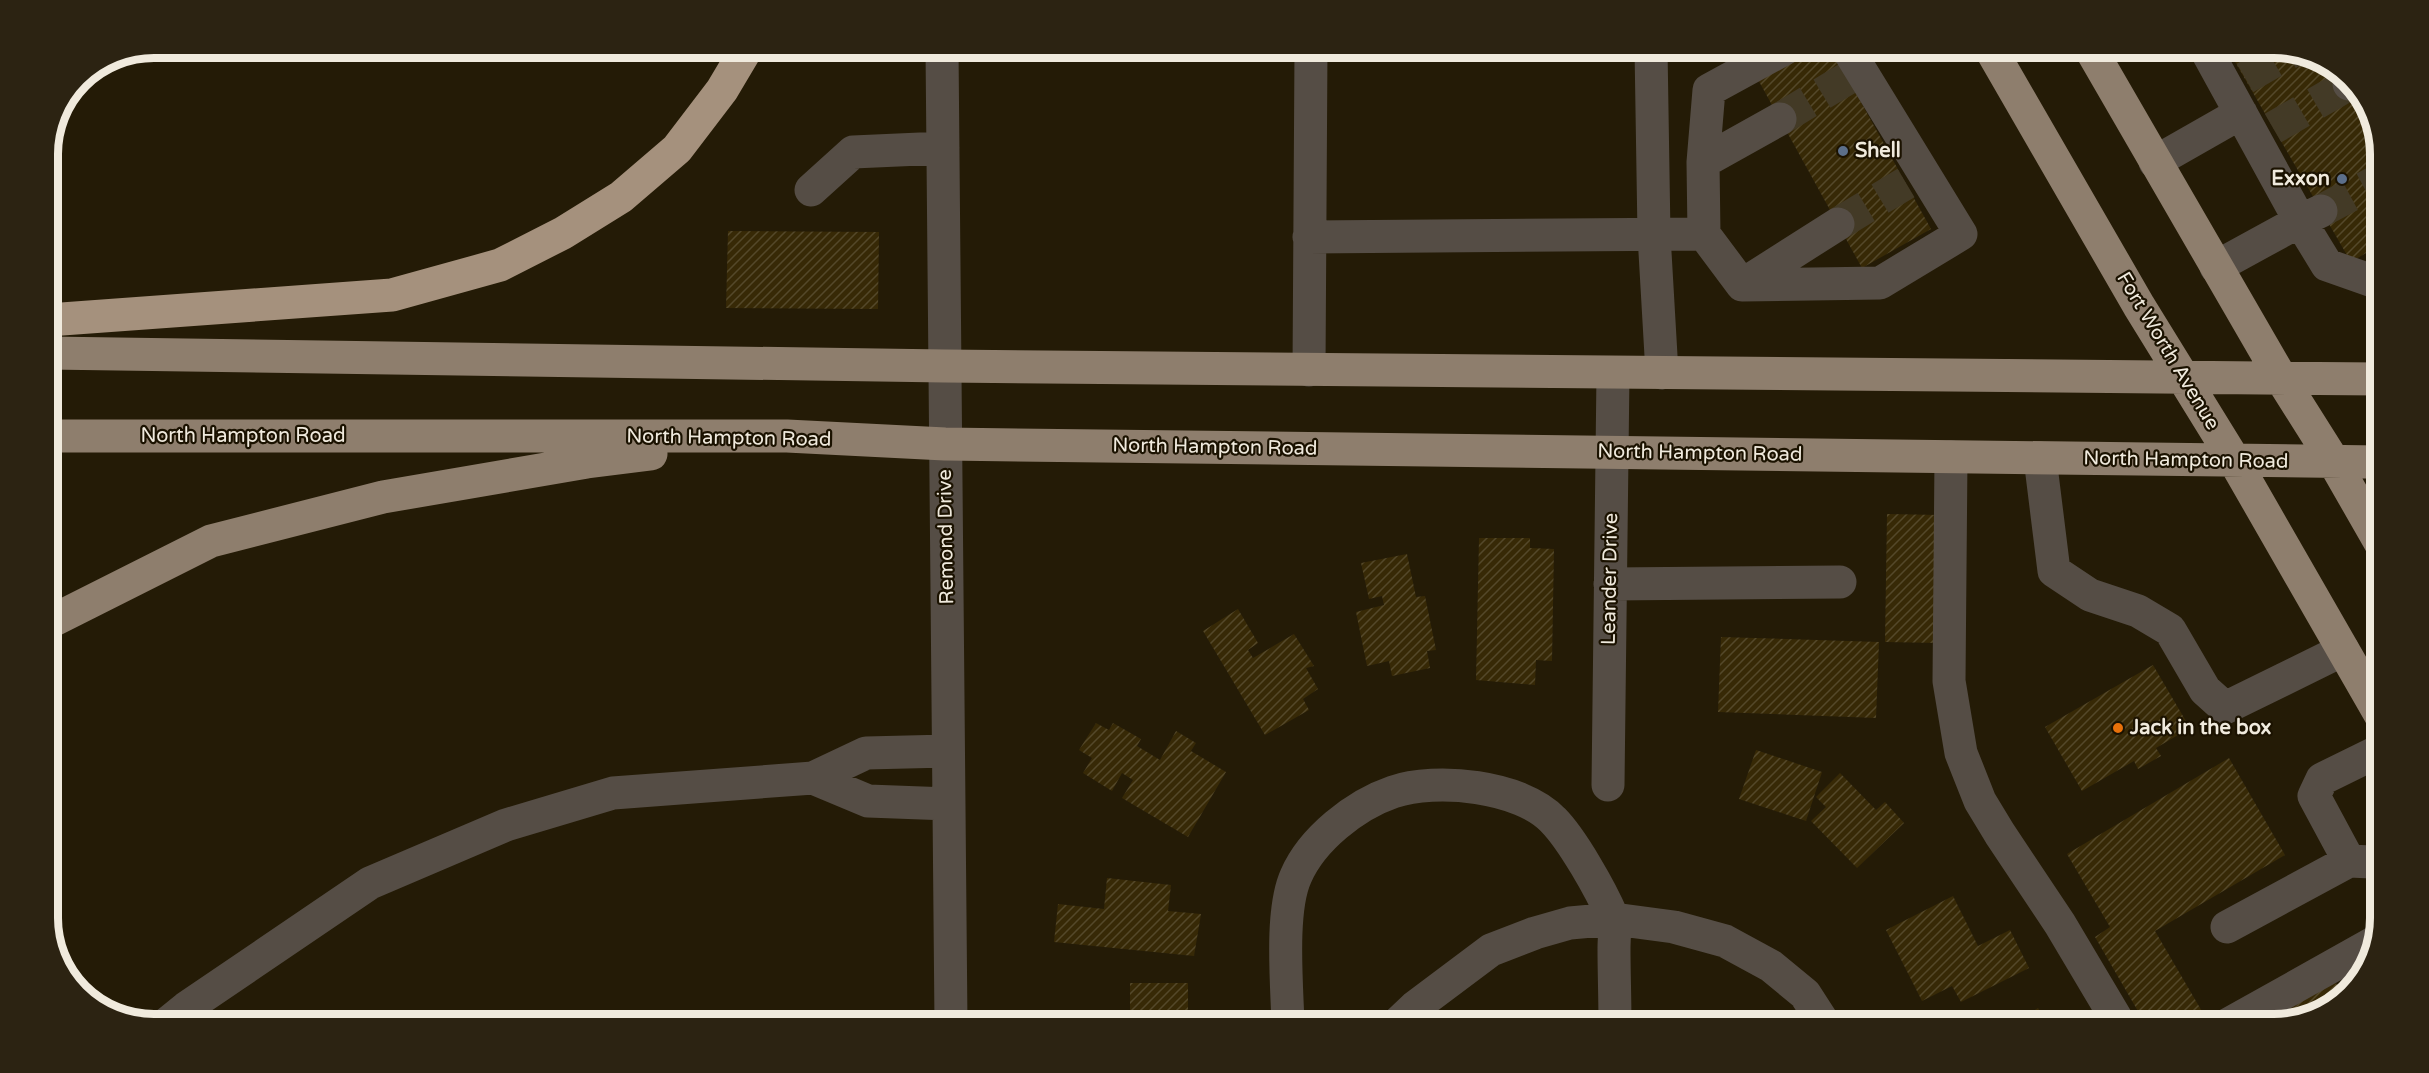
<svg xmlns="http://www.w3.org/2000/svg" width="2429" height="1073" font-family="'Varela Round',sans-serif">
	<defs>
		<pattern id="building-hatch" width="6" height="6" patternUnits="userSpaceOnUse" patternTransform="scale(1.5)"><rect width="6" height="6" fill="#372906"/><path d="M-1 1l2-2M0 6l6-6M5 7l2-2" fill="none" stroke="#54482a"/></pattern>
	</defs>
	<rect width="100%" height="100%" fill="#241b06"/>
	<path fill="url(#building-hatch)" d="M 1806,48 L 1831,48 L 1931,229 L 1862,268 L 1756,76 Z
		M 2227,48 L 2275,48 L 2315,56 L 2346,80 L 2372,124 L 2381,148 L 2381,244 L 2351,262 Z
		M 728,231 L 879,232 L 878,309 L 726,308 Z
		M 1887,514 L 1940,515 L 1938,643 L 1885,642 Z
		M 1479,538 L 1530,538 L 1530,548 L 1554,549 L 1552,661 L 1536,660 L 1535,685 L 1476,680 Z
		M 1407,554 L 1416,597 L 1425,596 L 1436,650 L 1427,651 L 1430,668 L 1392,676 L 1389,661 L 1367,666 L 1356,612 L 1384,605 L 1382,596 L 1369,599 L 1361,563 Z
		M 1238,609 L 1258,643 L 1248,650 L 1253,658 L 1294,634 L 1314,666 L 1306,668 L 1318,689 L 1303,699 L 1309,710 L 1265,735 L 1203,631 Z
		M 1721,637 L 1879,642 L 1876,718 L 1718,712 Z
		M 2153,665 L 2190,728 L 2156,748 L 2161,756 L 2138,769 L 2134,761 L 2082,791 L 2045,727 Z
		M 1096,723 L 1109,730 L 1113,723 L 1141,739 L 1137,746 L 1160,760 L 1176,731 L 1196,743 L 1191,751 L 1226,772 L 1188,837 L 1122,798 L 1133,780 L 1122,773 L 1112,791 L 1083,773 L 1092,758 L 1079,750 Z
		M 1756,750 L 1822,772 L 1806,821 L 1739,799 Z
		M 2229,758 L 2285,855 L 2155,931 L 2210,1025 L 2146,1025 L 2095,937 L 2110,927 L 2067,854 Z
		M 1840,773 L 1876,810 L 1885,802 L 1904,823 L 1857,868 L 1811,821 L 1826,807 L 1816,797 Z
		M 1107,878 L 1171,885 L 1168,911 L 1201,914 L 1194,956 L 1054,942 L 1058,904 L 1104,909 Z
		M 1953,896 L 1978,946 L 2010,930 L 2029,968 L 1961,1002 L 1952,986 L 1922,1001 L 1886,930 Z
		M 2331,974 L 2343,996 L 2334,1007 L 2275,1025 L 2243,1025 Z
		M 1130,983 L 1188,983 L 1188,1025 L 1130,1025 Z
		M 2038,1008 L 2048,1025 L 2011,1025 Z"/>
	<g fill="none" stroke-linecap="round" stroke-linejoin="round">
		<path stroke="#433a26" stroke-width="33" stroke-dasharray="33 16" stroke-linecap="butt" d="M 2245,78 L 2292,51
			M 1780,119 L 1848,78
			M 2273,128 L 2349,84
			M 2321,211 L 2381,179
			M 1838,224 L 1906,183"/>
		<path stroke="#554d45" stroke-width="33" d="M 942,48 L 951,1025
			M 1651,48 L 1654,235 L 1662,373
			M 1786,48 L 1709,90 L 1703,162 L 1704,234 L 1742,285 L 1880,283 L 1961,234 L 1847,48
			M 2205,48 L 2300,221 L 2321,211
			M 2349,84 L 2350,83
			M 1703,162 L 1780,119
			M 2155,162 L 2241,113
			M 811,190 L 853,152 L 943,148
			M 1309,237 L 1704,234
			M 2216,267 L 2300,221 L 2327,265 L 2381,284
			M 1742,285 L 1838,224
			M 1309,370 L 1311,48
			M 1951,457 L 1949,681 L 1961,753 L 1980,801 L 2000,834 L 2060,924 L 2120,1025
			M 2040,458 L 2054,571 L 2090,595 L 2138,611 L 2170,630 L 2205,690 L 2225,708 L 2343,650
			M 1610,584 L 1840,582
			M 2381,750 L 2322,779 L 2314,796 L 2349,861 L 2372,862 L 2381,857
			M 813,778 L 868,801 L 949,804
			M 1608,785 L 1613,373
			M 2227,927 L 2349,861
			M 165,1025 L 186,1008 L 370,883 L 506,825 L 613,793 L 813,778 L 866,753 L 948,751
			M 1288,1025 C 1287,985 1280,911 1296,876 C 1312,839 1355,805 1393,792 C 1436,777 1521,786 1553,820 C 1572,839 1601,890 1612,916 C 1616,925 1614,938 1614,948 C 1614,973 1615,999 1615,1025
			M 1396,1025 L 1415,1007 L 1491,950 L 1535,933 L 1570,923 L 1614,919 L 1674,927 L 1725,941 L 1771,966 L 1805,994 L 1825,1025
			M 2227,1025 L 2377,941"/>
		<path stroke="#8e7e6d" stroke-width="33" d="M 1990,48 L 2139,306 L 2234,460 L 2381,716
			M 2090,48 L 2281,378 L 2334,462 L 2381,544
			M 48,353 L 945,366 L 2381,379
			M 48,436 L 787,436 L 945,444 L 2381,462
			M 48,623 L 211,541 L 383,497 L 587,462 L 651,454"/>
		<path stroke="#a5917d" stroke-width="33" d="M 48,320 L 392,295 L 500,265 L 563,233 L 621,197 L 677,149 L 722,90 L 747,48"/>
	</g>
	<g fill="#5c6f8a" stroke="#1b1200" stroke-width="2">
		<circle cx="1843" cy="151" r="6"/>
		<circle cx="2342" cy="179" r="6"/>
	</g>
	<circle fill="#e8710a" stroke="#1b1200" stroke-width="2" cx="2118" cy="728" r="6"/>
	<g text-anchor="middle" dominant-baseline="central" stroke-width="4.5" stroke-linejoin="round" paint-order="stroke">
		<g font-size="20" font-weight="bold" fill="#f0eadd" stroke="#1b1200" text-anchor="start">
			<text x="1855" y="151">Shell</text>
			<text x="2330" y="179" text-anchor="end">Exxon</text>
			<text x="2130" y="728">Jack in the box</text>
		</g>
		<g font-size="20" fill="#f0eadd" stroke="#1b1200">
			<text transform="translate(2168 351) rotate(59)">Fort Worth Avenue</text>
			<text x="243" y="436">North Hampton Road</text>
			<text transform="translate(729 438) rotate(1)">North Hampton Road</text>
			<text transform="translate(1215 447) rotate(1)">North Hampton Road</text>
			<text transform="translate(1700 453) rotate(1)">North Hampton Road</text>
			<text transform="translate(2186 460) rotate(1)">North Hampton Road</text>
			<text transform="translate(946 537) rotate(-91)">Remond Drive</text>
			<text transform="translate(1610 579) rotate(-89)">Leander Drive</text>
		</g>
	</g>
	<path d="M0 0H2429V1073H0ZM154 58H2274A96 96 0 0 1 2370 154V918A96 96 0 0 1 2274 1014H154A96 96 0 0 1 58 918V154A96 96 0 0 1 154 58Z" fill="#2c2312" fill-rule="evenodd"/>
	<path fill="none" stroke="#f0eadd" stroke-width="8" d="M154 58H2274A96 96 0 0 1 2370 154V918A96 96 0 0 1 2274 1014H154A96 96 0 0 1 58 918V154A96 96 0 0 1 154 58Z"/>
</svg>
